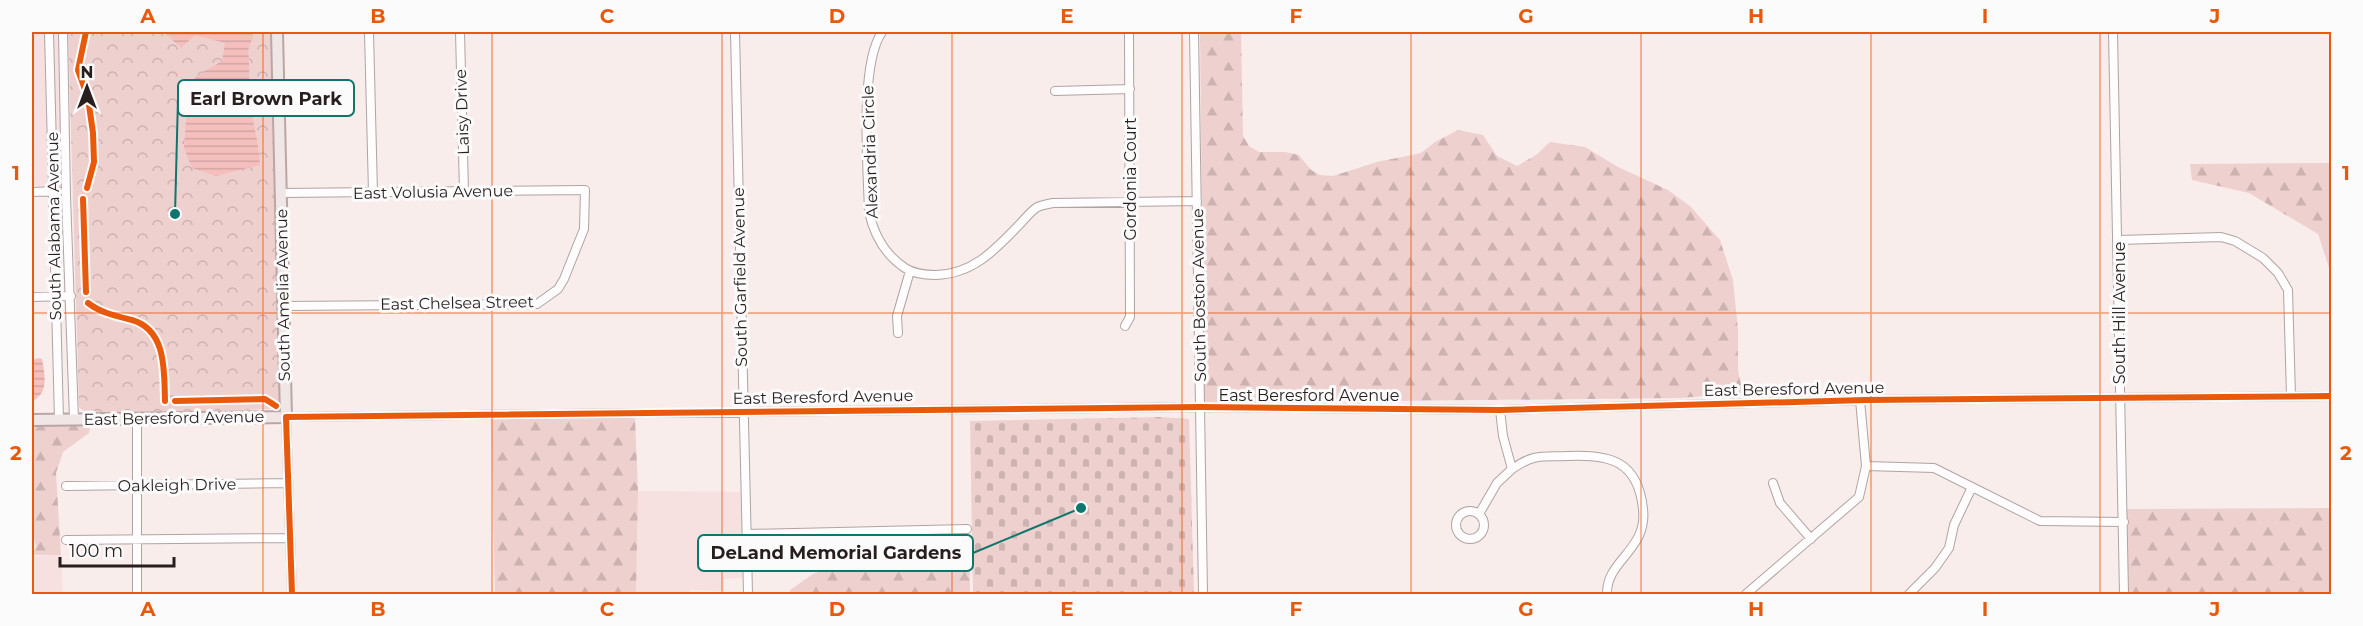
<svg xmlns="http://www.w3.org/2000/svg" width="2363" height="626" font-family="Montserrat,sans-serif">
	<defs>
		<pattern id="forest-firs" width="22" height="20" patternUnits="userSpaceOnUse" patternTransform="scale(1.5)"><rect width="22" height="20" fill="#eed0cf"/><path d="M5 1l3.5 6h-7zM16 11l3.5 6h-7z" fill="#ccb2b1"/></pattern>
		<pattern id="cemetery-stones" width="16" height="16" patternUnits="userSpaceOnUse" patternTransform="scale(1.5)"><rect width="16" height="16" fill="#eed0cf"/><path d="M2 7V4a2 2 0 0 1 4 0v3zM10 15v-3a2 2 0 0 1 4 0v3z" fill="#ccb2b1"/></pattern>
		<pattern id="park-crowns" width="20" height="18" patternUnits="userSpaceOnUse" patternTransform="scale(1.5)"><rect width="20" height="18" fill="#eed0cf"/><path d="M2 6a3 3 0 1 1 6 0M12 15a3 3 0 1 1 6 0" fill="none" stroke="#ccb2b1"/></pattern>
		<pattern id="water-rules" width="6" height="5" patternUnits="userSpaceOnUse" patternTransform="scale(1.5)"><rect width="6" height="5" fill="#f5bfbe"/><path d="M0 2.5h6" fill="none" stroke="#d2a4a3"/></pattern>
	</defs>
	<rect width="100%" height="100%" fill="#f9edec"/>
	<path fill="#f7e1e0" d="M 32,32 L 45,32 L 50,187 L 32,186 Z
		M 53,32 L 59,32 L 62,187 L 57,187 Z
		M 638,491 L 742,492 L 744,578 L 724,579 L 724,591 L 690,590 L 690,594 L 636,594 Z
		M 61,555 L 63,594 L 32,594 L 32,556 Z"/>
	<path fill="url(#forest-firs)" d="M 1200,32 L 1241,32 L 1243,136 L 1249,146 L 1259,152 L 1285,152 L 1299,155 L 1311,170 L 1320,175 L 1333,176 L 1377,162 L 1421,153 L 1435,142 L 1458,130 L 1483,135 L 1497,156 L 1517,166 L 1536,155 L 1550,142 L 1585,147 L 1618,167 L 1668,190 L 1690,206 L 1720,240 L 1733,280 L 1738,330 L 1738,371 L 1743,393 L 1680,398 L 1204,403 Z
		M 2331,163 L 2331,274 L 2318,234 L 2249,193 L 2192,180 L 2190,164 Z
		M 635,417 L 638,491 L 636,594 L 495,594 L 491,419 Z
		M 91,423 L 89,433 L 63,452 L 56,473 L 61,555 L 32,555 L 36,547 L 32,528 L 32,424 Z
		M 2331,508 L 2331,594 L 2128,594 L 2127,509 Z
		M 969,535 L 970,594 L 789,594 L 790,590 L 813,574 L 834,567 L 872,538 Z"/>
	<path fill="url(#cemetery-stones)" d="M 1161,417 L 1189,419 L 1194,594 L 973,594 L 970,421 Z"/>
	<path fill="url(#park-crowns)" d="M 68,32 L 272,32 L 281,397 L 280,402 L 275,409 L 87,414 L 79,407 Z"/>
	<path fill="url(#water-rules)" d="M 164,32 L 250,32 L 253,38 C 246,52 249,50 249,65 C 250,78 248,90 250,103 C 253,124 259,143 260,165 L 216,176 L 192,168 L 184,148 L 186,119 L 195,77 L 222,61 L 225,43 L 195,35 L 181,48 Z
		M 39,358 L 42,359 C 45,376 49,393 32,401 L 32,360 Z"/>
	<g fill="none" stroke-linecap="round" stroke-linejoin="round">
		<g stroke="#afa4a4" stroke-width="10">
			<path id="minor" d="M 49,32 L 59,420
				M 63,32 L 66,196 L 74,419
				M 369,32 L 373,193
				M 460,32 L 464,192
				M 735,32 L 748,594
				M 882,32 C 859,65 868,169 869,212 C 874,235 884,254 905,268 C 914,274 925,275 936,275 C 973,274 995,250 1019,225 C 1025,219 1030,212 1036,208 C 1040,205 1048,204 1053,203 L 1197,201
				M 1194,32 L 1203,594
				M 2113,32 L 2124,594
				M 1055,91 L 1130,89
				M 32,192 L 57,191
				M 280,193 L 585,190 L 584,229 L 564,279 L 558,289 L 537,304 L 283,306
				M 2119,240 L 2221,237 L 2235,241 L 2263,258 L 2278,273 L 2288,290 L 2291,396
				M 32,297 L 71,296
				M 1125,326 L 1130,317 L 1129,32
				M 898,333 L 897,316 L 910,271
				M 137,419 L 137,594
				M 1866,466 L 1934,468 L 2040,521 L 2124,522
				M 1512,469 C 1535,453 1542,457 1568,456 C 1610,454 1638,461 1643,509 C 1648,550 1606,560 1607,594
				M 1773,483 L 1780,503 L 1811,539
				M 66,486 L 288,483
				M1456 525a14 14 0 1 1 28 0a14 14 0 1 1-28 0Z
				M 1479,514 L 1497,483 L 1512,469 L 1503,436 L 1500,410
				M 747,534 L 967,529
				M 66,540 L 290,538
				M 292,594 L 286,417 L 1200,407 L 1500,410 L 1865,400 L 2332,396
				M 1746,594 L 1859,497 L 1866,466 L 1860,400
				M 1909,594 L 1935,568 L 1949,548 L 1954,525 L 1972,487"/>
		</g>
		<g stroke="#bba6a5" stroke-width="14">
			<path id="major" d="M 32,420 L 286,417 L 277,32"/>
		</g>
		<use href="#minor" stroke="#fefcfc" stroke-width="8"/>
		<use href="#major" stroke="#f0e6e6" stroke-width="10"/>
		<g stroke="#fbfbfb" stroke-width="10">
			<path id="cycleway" d="M 86,32 L 78,70 L 88,98 L 93,133 L 94,162 L 87,188
				M 83,199 L 86,292
				M 88,303 C 101,313 116,316 132,320 C 167,330 164,372 165,401
				M 175,401 L 265,399 L 276,406
				M 292,594 L 286,417 L 1200,407 L 1500,410 L 1865,400 L 2332,396"/>
		</g>
		<use href="#cycleway" stroke="#e8590c" stroke-width="6"/>
	</g>
	<path fill="none" stroke="#e8590c" stroke-width="1.5" stroke-opacity="0.55" d="M 263,32 L 263,594M 492,32 L 492,594M 722,32 L 722,594M 952,32 L 952,594M 1182,32 L 1182,594M 1411,32 L 1411,594M 1641,32 L 1641,594M 1871,32 L 1871,594M 2100,32 L 2100,594M 32,313 L 2332,313"/>
	<g text-anchor="middle" dominant-baseline="central" stroke-width="6" stroke-linejoin="round" paint-order="stroke">
		<g font-size="16" fill="#281e1e" stroke="#fbfbfb">
			<text transform="translate(462 112) rotate(-92)">Laisy Drive</text>
			<text transform="translate(870 152) rotate(-92)">Alexandria Circle</text>
			<text transform="translate(1130 179) rotate(-90)">Gordonia Court</text>
			<text transform="translate(433 192) rotate(-1)">East Volusia Avenue</text>
			<text transform="translate(54 226) rotate(-91)">South Alabama Avenue</text>
			<text transform="translate(740 277) rotate(-91)">South Garfield Avenue</text>
			<text transform="translate(283 295) rotate(-91)">South Amelia Avenue</text>
			<text transform="translate(1199 295) rotate(-91)">South Boston Avenue</text>
			<text transform="translate(457 303) rotate(-1)">East Chelsea Street</text>
			<text transform="translate(2119 313) rotate(-90)">South Hill Avenue</text>
			<text transform="translate(1794 389) rotate(-1)">East Beresford Avenue</text>
			<text x="1309" y="395">East Beresford Avenue</text>
			<text transform="translate(823 397) rotate(-1)">East Beresford Avenue</text>
			<text transform="translate(174 418) rotate(-1)">East Beresford Avenue</text>
			<text transform="translate(177 485) rotate(-1)">Oakleigh Drive</text>
		</g>
	</g>
	<path fill="none" stroke="#0f766e" stroke-width="2" d="M175 214L178 98M1081 508L973 553"/>
	<g fill="#0f766e" stroke="#fbfbfb" stroke-width="2">
		<circle cx="175" cy="214" r="6"/>
		<circle cx="1081" cy="508" r="6"/>
	</g>
	<g fill="#fbfbfb" stroke="#0f766e" stroke-width="2">
		<rect x="178" y="80" width="176" height="36" rx="6"/>
		<rect x="698" y="535" width="275" height="36" rx="6"/>
	</g>
	<g font-size="18" text-anchor="middle" font-weight="bold" fill="#281e1e">
		<text x="266" y="105">Earl Brown Park</text>
		<text x="836" y="559">DeLand Memorial Gardens</text>
	</g>
	<rect width="2363" height="626" fill="none" stroke="#fbfbfb" stroke-width="66"/>
	<g transform="translate(87 87)" stroke="#fbfbfb" stroke-width="4.5" paint-order="stroke">
	<path d="M0-4.5L10 22L0 15L-10 22Z" fill="#281e1e"/>
	<text y="-9" font-size="16" font-weight="bold" text-anchor="middle" fill="#281e1e">N</text>
	</g>
	<path d="M60 557v9h114v-9" fill="none" stroke="#281e1e" stroke-width="3"/>
	<text x="69" y="557" font-size="18" fill="#281e1e" stroke="#fbfbfb" stroke-width="4.5" paint-order="stroke">100 m</text>
	<rect x="33" y="33" width="2297" height="560" fill="none" stroke="#e8590c" stroke-width="2"/>
	<g font-size="20" text-anchor="middle" font-weight="bold" fill="#e8590c">
		<text x="148" y="23">A</text>
		<text x="378" y="23">B</text>
		<text x="607" y="23">C</text>
		<text x="837" y="23">D</text>
		<text x="1067" y="23">E</text>
		<text x="1296" y="23">F</text>
		<text x="1526" y="23">G</text>
		<text x="1756" y="23">H</text>
		<text x="1985" y="23">I</text>
		<text x="2215" y="23">J</text>
		<text x="16" y="180">1</text>
		<text x="2346" y="180">1</text>
		<text x="16" y="460">2</text>
		<text x="2346" y="460">2</text>
		<text x="148" y="616">A</text>
		<text x="378" y="616">B</text>
		<text x="607" y="616">C</text>
		<text x="837" y="616">D</text>
		<text x="1067" y="616">E</text>
		<text x="1296" y="616">F</text>
		<text x="1526" y="616">G</text>
		<text x="1756" y="616">H</text>
		<text x="1985" y="616">I</text>
		<text x="2215" y="616">J</text>
	</g>
</svg>
